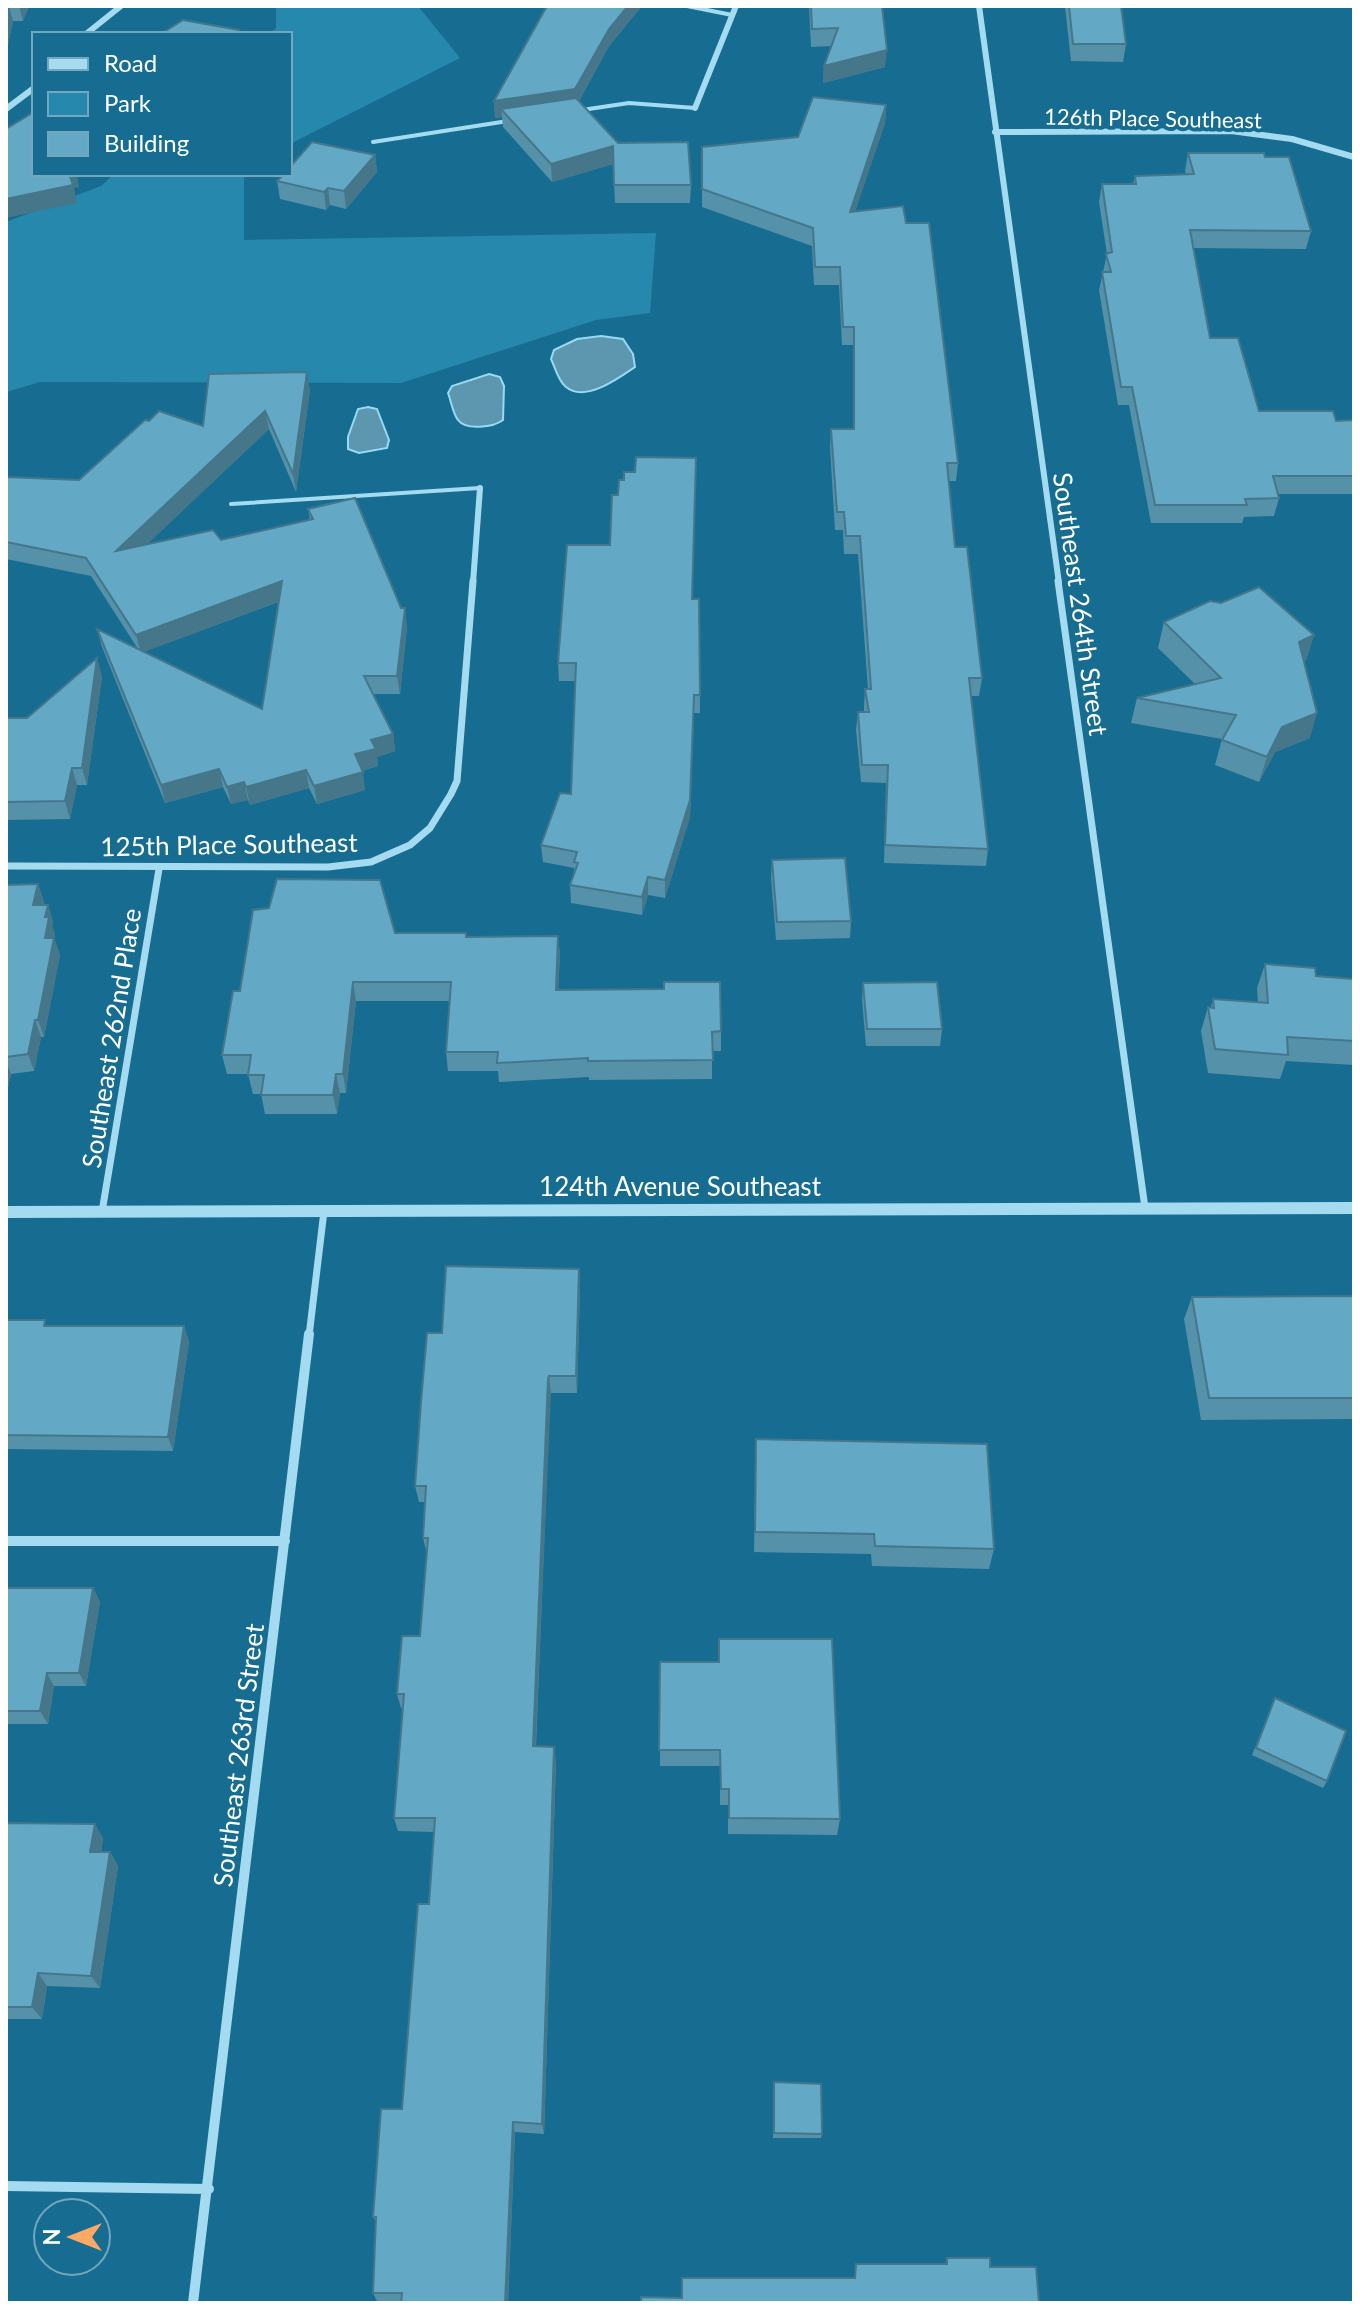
<svg xmlns="http://www.w3.org/2000/svg" width="1360" height="2309" font-family="Lato,sans-serif">
	<rect width="100%" height="100%" fill="#176d91"/>
	<path fill="#2788ad" d="M 276,6 L 418,6 L 460,58 L 290,144 L 290,34 L 270,34 L 276,28 Z
		M 114,174 L 244,174 L 244,240 L 656,233 L 650,313 L 596,320 L 401,383 L 40,382 L 6,392 L 6,222 L 101,186 Z"/>
	<path fill="#5c97af" stroke="#98daf2" stroke-width="2" d="M 601,336 L 623,339 L 633,354 L 635,367 C 619,378 585,403 566,387 C 558,381 555,367 551,359 L 554,350 L 577,339 Z
		M 489,374 L 500,377 L 504,386 L 503,420 C 494,427 466,431 458,420 C 453,414 451,401 448,393 L 452,386 Z
		M 368,407 L 377,409 L 389,440 L 387,448 L 359,453 L 348,449 L 348,437 L 358,409 Z"/>
	<g fill="none" stroke-linecap="round" stroke-linejoin="round">
		<path stroke="#a5dbf0" stroke-width="4" d="M 687,6 L 732,15
			M 582,110 L 629,103 L 695,108
			M 373,142 L 508,121
			M 231,504 L 480,488"/>
		<path stroke="#a5dbf0" stroke-width="6" d="M 979,6 L 1059,583
			M 86,34 L 121,6
			M 695,108 L 736,6
			M 6,109 L 34,88
			M 995,132 L 1231,131 L 1292,139 L 1354,157
			M 473,583 L 480,488"/>
		<path stroke="#a5dbf0" stroke-width="7" d="M 1058,581 L 1145,1208
			M 6,866 L 328,867 L 371,862 L 410,845 L 430,828 L 451,794 L 457,781 L 473,581
			M 102,1212 L 159,869
			M 309,1336 L 324,1211"/>
		<path stroke="#a5dbf0" stroke-width="10" d="M 6,1541 L 285,1541
			M 6,2186 L 209,2189
			M 193,2303 L 309,1334"/>
		<path fill="#a5dbf0" fill-rule="evenodd" d="M 1354,1202 L 1354,1214 L 6,1218 L 6,1206 Z"/>
	</g>
	<path fill="#5591a9" fill-rule="evenodd" d="M 6,6 L 29,6 L 23,21 L 13,21 L 6,54 Z
		M 547,6 L 642,6 L 609,46 L 579,101 L 618,143 L 691,185 L 690,203 L 615,203 L 613,164 L 552,182 L 503,127 L 502,117 L 495,118 L 494,101 Z
		M 809,6 L 882,6 L 885,67 L 823,83 L 824,66 L 831,46 L 811,47 Z
		M 1065,6 L 1121,6 L 1126,44 L 1123,62 L 1071,61 Z
		M 886,105 L 885,123 L 855,211 L 906,223 L 958,463 L 956,481 L 949,481 L 955,547 L 982,678 L 979,696 L 971,696 L 988,849 L 986,866 L 884,863 L 886,783 L 861,782 L 856,730 L 858,712 L 864,712 L 864,706 L 865,689 L 868,689 L 858,554 L 844,554 L 843,530 L 835,530 L 830,447 L 831,429 L 853,429 L 853,345 L 842,345 L 839,285 L 814,285 L 812,246 L 702,207 L 702,147 L 798,137 Z
		M 1188,153 L 1265,157 L 1311,231 L 1306,249 L 1193,248 L 1210,338 L 1259,411 L 1336,421 L 1354,420 L 1354,494 L 1278,494 L 1279,498 L 1274,516 L 1244,517 L 1242,523 L 1151,523 L 1129,405 L 1118,405 L 1099,290 L 1107,254 L 1099,202 L 1102,184 L 1133,184 L 1135,176 L 1186,175 L 1185,171 Z
		M 375,155 L 377,172 L 346,209 L 330,205 L 326,210 L 280,199 L 277,181 Z
		M 310,390 L 296,492 L 269,429 L 147,544 L 221,540 L 310,520 L 308,509 L 407,626 L 400,694 L 373,694 L 393,734 L 395,751 L 377,757 L 378,766 L 362,771 L 365,790 L 317,804 L 309,788 L 250,805 L 248,800 L 231,804 L 223,787 L 165,803 L 102,647 L 97,629 L 138,649 L 91,576 L 6,559 L 6,477 L 79,480 L 149,421 L 203,426 ZM 278,602 L 262,709 L 143,652 Z
		M 693,599 L 699,599 L 700,713 L 694,713 L 690,817 L 665,898 L 648,895 L 642,915 L 571,903 L 570,885 L 574,873 L 574,868 L 543,862 L 541,845 L 571,794 L 576,681 L 559,681 L 558,663 Z
		M 1164,622 L 1314,635 L 1306,660 L 1304,661 L 1310,738 L 1275,752 L 1259,782 L 1215,765 L 1222,739 L 1131,723 L 1137,698 L 1195,684 L 1158,648 Z
		M 102,676 L 87,785 L 77,785 L 70,819 L 6,820 L 6,718 L 27,718 Z
		M 772,860 L 851,921 L 850,938 L 776,940 L 771,877 Z
		M 38,884 L 44,902 L 43,905 L 48,905 L 53,922 L 52,926 L 55,934 L 54,938 L 60,955 L 44,1037 L 41,1037 L 34,1071 L 11,1074 L 6,1096 L 6,885 Z
		M 395,933 L 466,933 L 467,937 L 558,936 L 560,955 L 558,990 L 721,1031 L 721,1051 L 712,1051 L 712,1079 L 589,1080 L 589,1077 L 499,1082 L 498,1071 L 448,1071 L 446,1052 L 450,1001 L 356,1001 L 346,1093 L 340,1093 L 337,1114 L 265,1114 L 261,1094 L 253,1094 L 248,1074 L 227,1074 L 222,1055 L 240,991 Z
		M 1265,964 L 1316,976 L 1354,979 L 1354,1065 L 1286,1061 L 1280,1079 L 1208,1073 L 1201,1031 L 1208,1007 L 1211,1007 L 1213,999 L 1258,1002 L 1257,988 Z
		M 863,983 L 942,1029 L 940,1046 L 866,1046 L 862,1000 Z
		M 579,1269 L 580,1287 L 577,1393 L 551,1393 L 550,1396 L 536,1746 L 556,1761 L 544,2134 L 515,2132 L 508,2303 L 401,2303 L 401,2301 L 377,2301 L 373,2293 L 376,2222 L 373,2217 L 402,2109 L 429,1904 L 434,1832 L 398,1831 L 394,1818 L 403,1708 L 401,1708 L 397,1694 L 420,1636 L 427,1554 L 423,1538 L 425,1502 L 419,1502 L 415,1486 L 442,1333 Z
		M 1354,1296 L 1354,1419 L 1201,1420 L 1184,1319 L 1192,1297 Z
		M 6,1320 L 48,1326 L 184,1326 L 189,1342 L 173,1451 L 6,1449 Z
		M 756,1439 L 994,1549 L 989,1569 L 872,1566 L 871,1554 L 754,1552 Z
		M 6,1588 L 93,1588 L 100,1602 L 86,1686 L 54,1686 L 48,1724 L 6,1724 Z
		M 719,1639 L 840,1819 L 837,1835 L 728,1834 L 728,1805 L 720,1805 L 720,1766 L 660,1766 L 660,1662 L 719,1662 Z
		M 1275,1698 L 1327,1781 L 1323,1788 L 1252,1755 Z
		M 6,1823 L 103,1838 L 101,1852 L 110,1852 L 118,1866 L 100,1988 L 47,1986 L 42,2019 L 6,2019 Z
		M 774,2082 L 822,2134 L 821,2138 L 773,2138 Z"/>
	<path fill="#45768a" d="M 8,6 L 9,6 L 13,21 L 6,54 L 6,15 Z
		M 19,6 L 29,6 L 23,21 Z
		M 628,6 L 642,6 L 609,46 L 576,106 L 501,109 L 502,117 L 495,118 L 494,101 L 609,29 Z
		M 887,50 L 885,67 L 823,83 L 824,66 Z
		M 886,105 L 885,123 L 849,230 L 850,212 Z
		M 613,146 L 613,164 L 552,182 L 551,164 Z
		M 375,155 L 377,172 L 346,209 L 344,191 Z
		M 69,174 L 82,174 L 77,177 L 79,187 L 74,188 L 77,203 L 6,218 L 6,199 Z
		M 328,188 L 330,205 L 326,210 L 324,192 Z
		M 307,372 L 310,390 L 296,492 L 293,474 Z
		M 265,411 L 269,429 L 121,569 L 116,551 Z
		M 282,581 L 285,599 L 141,653 L 136,635 Z
		M 405,608 L 407,626 L 400,694 L 397,676 Z
		M 1314,635 L 1306,660 L 1291,667 L 1299,642 Z
		M 97,658 L 102,676 L 87,785 L 82,768 Z
		M 694,713 L 690,817 L 665,898 L 665,880 Z
		M 1317,713 L 1310,738 L 1275,752 L 1259,782 L 1267,757 L 1282,727 Z
		M 393,734 L 395,751 L 377,757 L 378,766 L 358,772 L 355,754 L 371,740 Z
		M 72,768 L 77,785 L 70,819 L 65,801 Z
		M 219,769 L 223,787 L 165,803 L 161,785 Z
		M 306,770 L 309,788 L 250,805 L 246,787 Z
		M 363,772 L 365,790 L 317,804 L 314,786 Z
		M 244,782 L 248,800 L 231,804 L 227,787 Z
		M 648,877 L 648,895 L 642,915 L 642,897 Z
		M 38,884 L 44,902 L 39,922 L 33,905 Z
		M 48,905 L 53,922 L 52,926 L 55,934 L 54,938 L 60,955 L 44,1037 L 38,1020 L 45,938 L 45,917 Z
		M 558,936 L 560,955 L 557,1010 L 556,990 Z
		M 353,982 L 356,1001 L 346,1093 L 343,1074 Z
		M 35,1020 L 41,1037 L 34,1071 L 28,1054 Z
		M 6,1061 L 11,1074 L 6,1096 Z
		M 336,1074 L 340,1093 L 337,1114 L 333,1095 Z
		M 579,1269 L 580,1287 L 577,1393 L 576,1376 Z
		M 184,1326 L 189,1342 L 173,1451 L 168,1437 Z
		M 549,1376 L 551,1393 L 535,1760 L 533,1746 Z
		M 93,1588 L 100,1602 L 86,1686 L 79,1673 Z
		M 47,1673 L 54,1686 L 48,1724 L 40,1711 Z
		M 554,1747 L 556,1761 L 544,2134 L 542,2124 Z
		M 95,1824 L 103,1838 L 99,1866 L 90,1852 Z
		M 110,1852 L 118,1866 L 100,1988 L 91,1976 Z
		M 38,1973 L 47,1986 L 42,2019 L 32,2007 Z
		M 513,2122 L 515,2132 L 508,2303 L 505,2303 Z"/>
	<path fill="#63a9c5" stroke="#45768a" stroke-width="2" d="M 547,6 L 628,6 L 609,29 L 575,89 L 494,101 Z
		M 811,6 L 882,6 L 887,50 L 824,66 L 838,28 L 812,29 Z
		M 1069,6 L 1121,6 L 1126,44 L 1073,44 Z
		M 183,20 L 239,30 L 235,34 L 161,34 Z
		M 813,97 L 886,105 L 850,212 L 903,206 L 906,223 L 929,223 L 958,463 L 947,463 L 955,547 L 967,547 L 982,678 L 969,678 L 988,849 L 885,845 L 888,765 L 862,765 L 858,712 L 869,712 L 865,689 L 871,689 L 860,536 L 846,536 L 844,512 L 837,512 L 831,429 L 854,429 L 854,327 L 843,327 L 840,267 L 815,267 L 813,228 L 702,189 L 702,147 L 798,137 Z
		M 576,98 L 618,143 L 688,142 L 691,185 L 614,185 L 613,146 L 551,164 L 501,109 Z
		M 34,112 L 34,174 L 69,174 L 73,185 L 6,199 L 6,129 Z
		M 312,142 L 375,155 L 344,191 L 328,188 L 324,192 L 277,181 L 284,174 L 290,174 L 290,167 Z
		M 1188,153 L 1264,153 L 1265,157 L 1289,157 L 1311,231 L 1190,230 L 1210,338 L 1238,338 L 1259,411 L 1333,411 L 1336,421 L 1354,420 L 1354,476 L 1273,476 L 1279,498 L 1245,499 L 1247,505 L 1155,505 L 1132,387 L 1121,387 L 1102,272 L 1111,272 L 1106,254 L 1112,252 L 1102,184 L 1136,184 L 1135,176 L 1194,174 Z
		M 307,372 L 293,474 L 265,411 L 116,551 L 213,530 L 221,540 L 313,519 L 308,509 L 355,498 L 401,608 L 405,608 L 397,676 L 364,676 L 393,734 L 371,740 L 376,749 L 355,754 L 363,772 L 314,786 L 306,770 L 246,787 L 244,782 L 227,787 L 219,769 L 161,785 L 97,629 L 262,709 L 282,581 L 136,635 L 86,558 L 6,542 L 6,477 L 79,480 L 145,420 L 149,421 L 159,411 L 203,426 L 209,374 Z
		M 636,457 L 696,458 L 692,599 L 699,599 L 700,695 L 694,695 L 690,800 L 665,880 L 648,877 L 642,897 L 570,885 L 578,863 L 574,862 L 577,852 L 541,845 L 560,793 L 571,794 L 576,663 L 558,663 L 567,545 L 610,545 L 612,495 L 618,495 L 619,480 L 624,480 L 624,472 L 635,472 Z
		M 1259,587 L 1314,635 L 1299,642 L 1317,713 L 1282,727 L 1267,757 L 1222,740 L 1236,715 L 1137,698 L 1221,678 L 1164,622 L 1210,601 L 1221,603 Z
		M 97,658 L 82,768 L 72,768 L 65,801 L 6,802 L 6,718 L 27,718 Z
		M 845,858 L 851,921 L 777,922 L 772,860 Z
		M 277,879 L 380,880 L 395,933 L 466,933 L 466,937 L 558,936 L 556,990 L 664,989 L 664,982 L 720,982 L 721,1031 L 712,1032 L 713,1060 L 588,1061 L 588,1058 L 497,1063 L 498,1052 L 446,1052 L 451,982 L 353,982 L 343,1074 L 336,1074 L 333,1095 L 261,1095 L 264,1075 L 248,1075 L 251,1055 L 222,1055 L 233,991 L 240,991 L 253,910 L 269,908 Z
		M 38,884 L 33,905 L 48,905 L 45,917 L 49,917 L 45,938 L 54,938 L 38,1020 L 35,1020 L 28,1054 L 6,1057 L 6,885 Z
		M 1265,964 L 1315,968 L 1316,976 L 1354,979 L 1354,1041 L 1287,1037 L 1288,1055 L 1215,1049 L 1208,1007 L 1214,1008 L 1213,999 L 1268,1003 Z
		M 937,982 L 942,1029 L 867,1029 L 863,983 Z
		M 446,1266 L 579,1269 L 576,1376 L 549,1376 L 548,1379 L 533,1746 L 554,1747 L 542,2124 L 513,2122 L 505,2303 L 401,2303 L 402,2293 L 373,2293 L 376,2217 L 373,2217 L 381,2109 L 402,2109 L 418,1904 L 429,1904 L 435,1818 L 394,1818 L 404,1694 L 397,1694 L 402,1636 L 420,1636 L 428,1538 L 423,1538 L 426,1486 L 415,1486 L 421,1402 L 427,1333 L 442,1333 Z
		M 1354,1296 L 1354,1398 L 1209,1398 L 1192,1297 Z
		M 6,1320 L 45,1320 L 44,1326 L 184,1326 L 168,1437 L 6,1435 Z
		M 756,1439 L 987,1444 L 994,1549 L 875,1546 L 874,1534 L 755,1532 Z
		M 6,1588 L 93,1588 L 79,1673 L 47,1673 L 40,1711 L 6,1711 Z
		M 719,1639 L 832,1639 L 840,1819 L 729,1818 L 729,1789 L 721,1789 L 720,1750 L 659,1750 L 660,1662 L 719,1662 Z
		M 1275,1698 L 1346,1731 L 1327,1781 L 1256,1748 Z
		M 6,1823 L 95,1824 L 90,1852 L 110,1852 L 91,1976 L 38,1973 L 32,2007 L 6,2007 Z
		M 774,2082 L 821,2084 L 822,2134 L 774,2133 Z
		M 947,2258 L 990,2258 L 990,2267 L 1036,2267 L 1039,2303 L 641,2303 L 641,2297 L 682,2298 L 682,2278 L 855,2278 L 856,2264 L 947,2264 Z"/>
	<g text-anchor="middle" dominant-baseline="central" stroke-width="8" stroke-linejoin="round" paint-order="stroke">
		<g font-size="22" fill="#fff" stroke="#176d91">
			<text transform="translate(1153 118) rotate(1)">126th Place Southeast</text>
		</g>
		<g font-size="26" fill="#fff" stroke="#176d91">
			<text transform="translate(1081 604) rotate(82)">Southeast 264th Street</text>
			<text transform="translate(229 844) rotate(-1)">125th Place Southeast</text>
			<text transform="translate(111 1038) rotate(-81)">Southeast 262nd Place</text>
			<text x="680" y="1186">124th Avenue Southeast</text>
			<text transform="translate(238 1755) rotate(-83)">Southeast 263rd Street</text>
		</g>
	</g>
	<rect width="1360" height="2309" fill="none" stroke="#ffffff" stroke-width="16"/>
	<rect x="32" y="32" width="260" height="144" fill="#176d91" stroke="#74a7bd" stroke-width="2"/>
	<rect x="48" y="58" width="40" height="12" fill="#a5dbf0" stroke="#74a7bd" stroke-width="2"/>
	<text x="104" y="72" font-size="24" fill="#ffffff">Road</text>
	<rect x="48" y="92" width="40" height="24" fill="#2788ad" stroke="#74a7bd" stroke-width="2"/>
	<text x="104" y="112" font-size="24" fill="#ffffff">Park</text>
	<rect x="48" y="132" width="40" height="24" fill="#63a9c5" stroke="#74a7bd" stroke-width="2"/>
	<text x="104" y="152" font-size="24" fill="#ffffff">Building</text>
	<g transform="translate(72 2237) rotate(270)"><circle r="38" fill="#176d91" stroke="#74a7bd" stroke-width="2"/>
	<path d="M0-6L14 30L0 20L-14 30Z" fill="#ffa864"/>
	<text y="-12" font-size="22" font-weight="bold" text-anchor="middle" fill="#ffffff">N</text>
	</g>
</svg>
